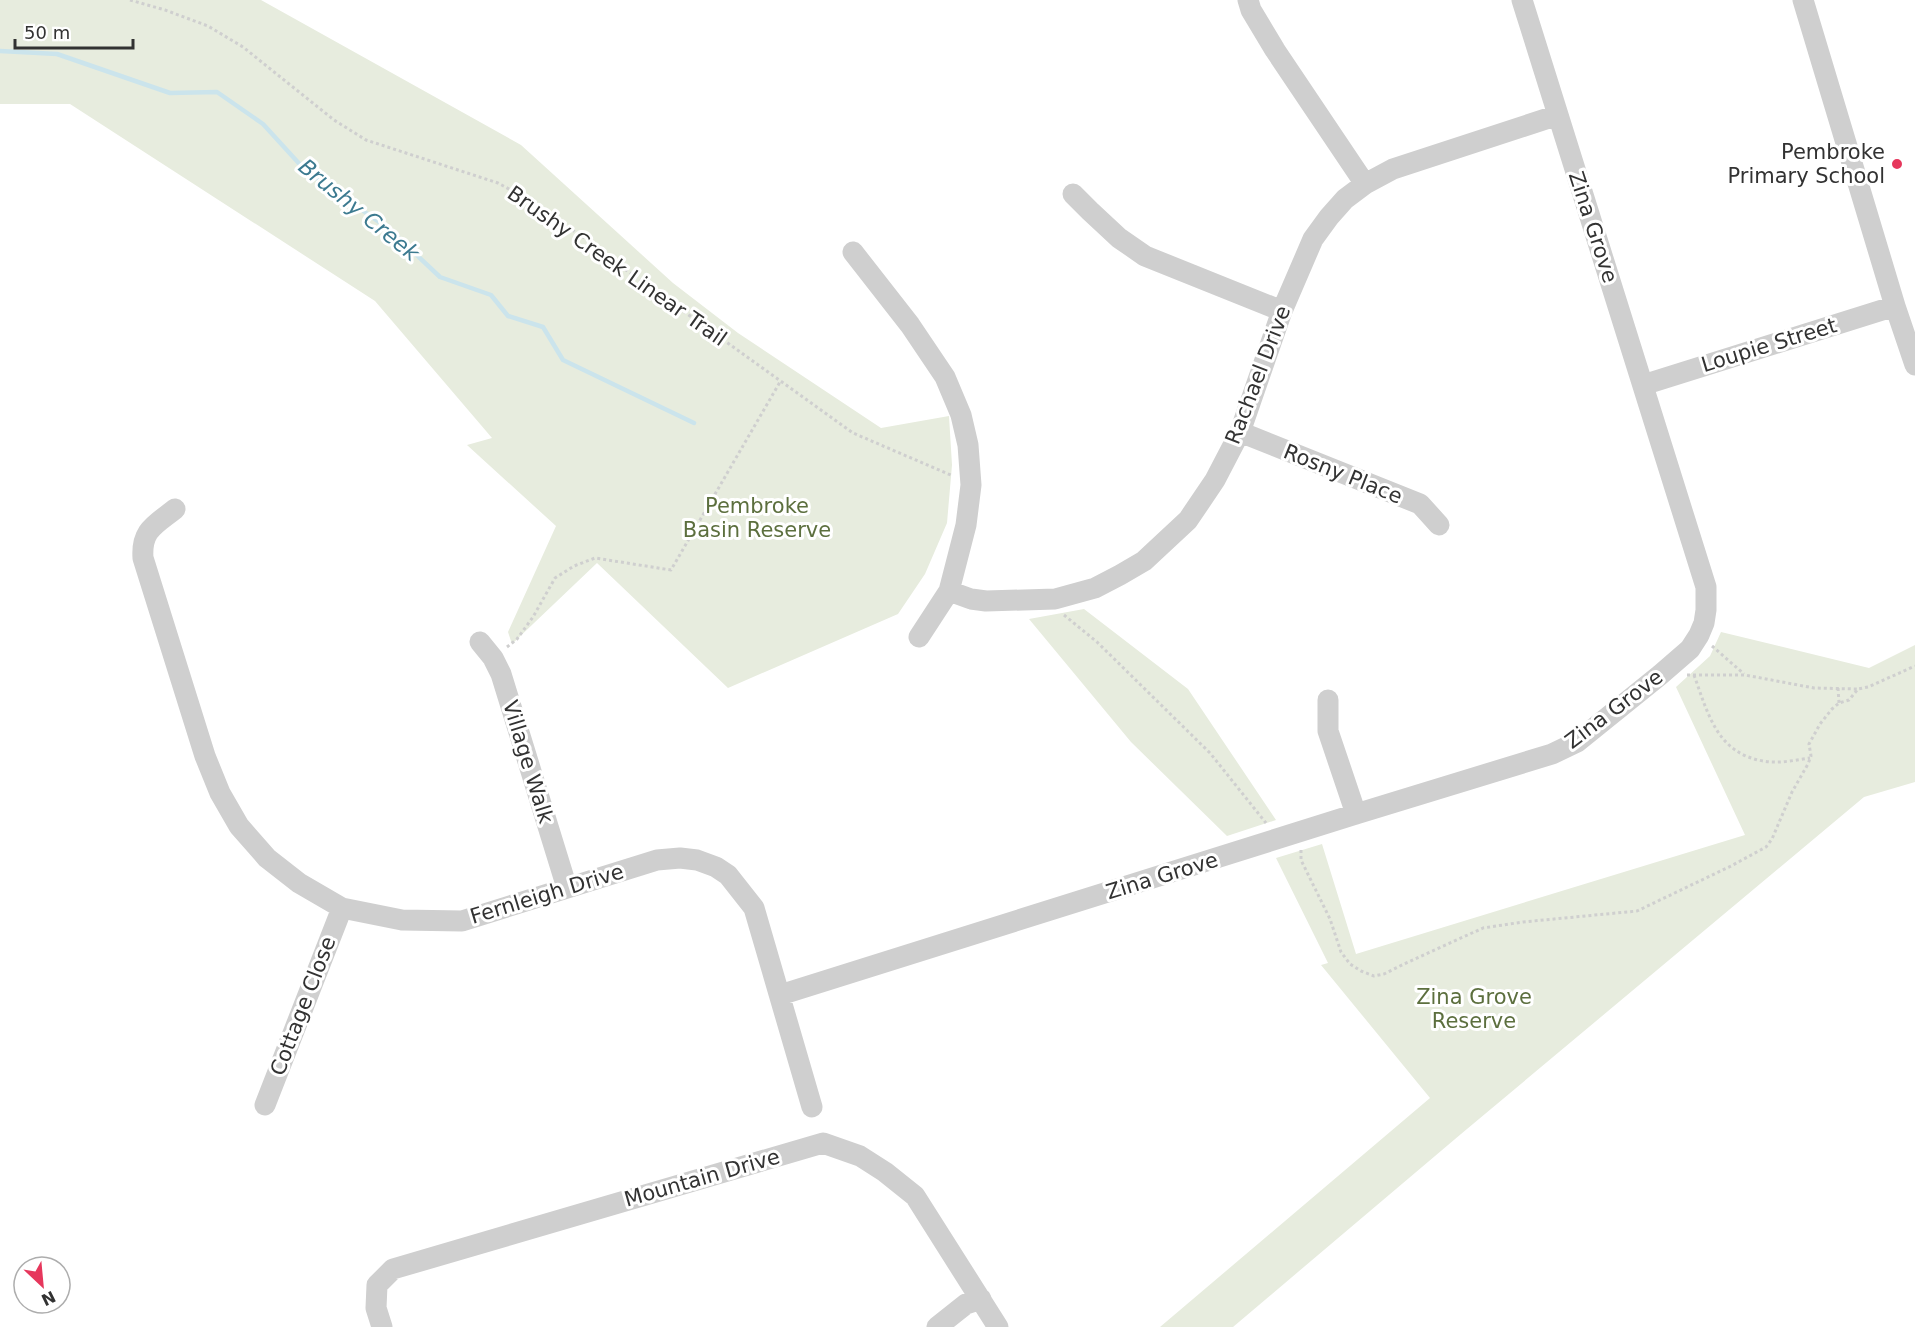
<svg xmlns="http://www.w3.org/2000/svg" width="1915" height="1327" font-family="'DejaVu Sans',sans-serif">
	<rect width="100%" height="100%" fill="#fff"/>
	<path fill="#e7ecde" d="M 0,0 L 261,0 L 521,145 L 673,283 L 738,333 L 881,428 L 949,416 L 952,465 L 947,523 L 925,574 L 898,614 L 728,688 L 597,563 L 512,644 L 508,632 L 556,526 L 467,445 L 492,438 L 375,301 L 70,104 L 0,104 Z
		M 1084,609 L 1188,689 L 1276,820 L 1227,836 L 1131,742 L 1029,619 Z
		M 1721,632 L 1869,668 L 1915,645 L 1915,782 L 1864,797 L 1461,1134 L 1233,1327 L 1160,1327 L 1430,1098 L 1321,965 L 1328,963 L 1276,858 L 1322,844 L 1356,954 L 1745,835 L 1676,687 L 1710,656 Z"/>
	<g fill="none" stroke-linecap="round" stroke-linejoin="round">
		<path stroke="#cbe4ec" stroke-width="4.5" d="M 0,51 L 57,54 L 170,93 L 217,92 L 263,124 L 305,170 L 389,229 L 440,277 L 491,295 L 508,316 L 543,327 L 563,360 L 694,423"/>
		<path stroke="#cfcfcf" stroke-width="3" stroke-dasharray="3 3" stroke-linecap="butt" d="M 130,0 L 165,10 L 208,26 L 243,47 L 334,120 L 366,140 L 498,183 L 520,195 L 583,237 L 622,267 L 853,433 L 953,476
			M 1064,615 L 1097,642 L 1210,753 L 1266,823
			M 1712,646 L 1744,674
			M 507,647 L 517,639 L 533,617 L 555,578 L 574,566 L 595,558 L 671,570 L 780,382
			M 1687,675 L 1745,675 L 1814,688 L 1858,689
			M 1694,675 C 1708,714 1717,753 1763,761 C 1778,764 1796,760 1810,758
			M 1838,688 L 1839,703
			M 1301,850 L 1301,860 L 1330,919 L 1341,952 L 1350,964 L 1361,971 L 1374,976 L 1384,974 L 1404,964 L 1483,928 L 1523,922 L 1637,911 L 1731,866 L 1766,847 L 1772,839 L 1792,792 L 1808,764 L 1811,756 L 1809,744 L 1820,724 L 1832,709 L 1839,703 L 1849,700 L 1858,689 L 1868,687 L 1915,666"/>
		<path stroke="#cfcfcf" stroke-width="21" d="M 1248,0 L 1251,10 L 1275,50 L 1365,184
			M 1803,0 L 1895,306 L 1915,365
			M 1073,194 L 1090,211 L 1119,238 L 1145,256 L 1282,311
			M 853,252 L 910,325 L 945,377 L 961,415 L 968,445 L 971,485 L 966,525 L 949,591 L 919,637
			M 1643,385 L 1895,306
			M 1240,432 L 1420,504 L 1439,525
			M 175,509 C 155,525 141,530 143,558 L 205,756 L 220,793 L 239,826 L 267,858 L 299,883 L 342,908 L 402,920 L 462,921 L 657,860 L 680,858 L 697,860 L 716,867 L 728,875 L 754,908 L 812,1107
			M 949,591 L 971,599 L 986,601 L 1055,599 L 1095,588 L 1120,575 L 1144,561 L 1188,520 L 1215,480 L 1240,432 L 1282,311 L 1313,239 L 1329,217 L 1345,199 L 1365,184 L 1393,169 L 1558,115
			M 480,642 L 493,658 L 501,674 L 567,888
			M 1328,700 L 1328,731 L 1356,814
			M 780,995 L 1356,814 L 1552,754 L 1577,742 L 1660,675 L 1690,649 L 1699,635 L 1704,623 L 1706,610 L 1706,587 L 1522,0
			M 265,1105 L 342,908
			M 382,1327 L 376,1308 L 377,1285 L 393,1269 L 823,1143 L 860,1156 L 885,1172 L 915,1196 L 998,1327
			M 937,1327 L 966,1304 L 981,1299"/>
	</g>
	<circle fill="#e6375c" stroke="#fff" stroke-width="2" cx="1897" cy="164" r="6"/>
	<g text-anchor="middle" dominant-baseline="central" stroke-width="6" stroke-linejoin="round" paint-order="stroke">
		<g font-size="21" fill="#323232" stroke="#fff" text-anchor="end">
			<text x="1885" y="152">Pembroke<tspan x="1885" dy="24">Primary School</tspan></text>
		</g>
		<g font-size="21" fill="#323232" stroke="#fff">
			<text transform="translate(1593 227) rotate(72)">Zina Grove</text>
			<text transform="translate(617 266) rotate(35)">Brushy Creek Linear Trail</text>
			<text transform="translate(1769 345) rotate(-17)">Loupie Street</text>
			<text transform="translate(1258 375) rotate(-69)">Rachael Drive</text>
			<text transform="translate(1343 474) rotate(22)">Rosny Place</text>
			<text transform="translate(1614 709) rotate(-37)">Zina Grove</text>
			<text transform="translate(528 762) rotate(73)">Village Walk</text>
			<text transform="translate(1162 876) rotate(-17)">Zina Grove</text>
			<text transform="translate(547 894) rotate(-17)">Fernleigh Drive</text>
			<text transform="translate(303 1006) rotate(-69)">Cottage Close</text>
			<text transform="translate(702 1178) rotate(-16)">Mountain Drive</text>
		</g>
		<g font-size="21" fill="#5c6f3e" stroke="#fff">
			<text x="757" y="506">Pembroke<tspan x="757" dy="24">Basin Reserve</tspan></text>
			<text x="1474" y="997">Zina Grove<tspan x="1474" dy="24">Reserve</tspan></text>
		</g>
		<g font-size="22" font-style="italic" fill="#3c7a90" stroke="#fff">
			<text transform="translate(359 210) rotate(39)">Brushy Creek</text>
		</g>
	</g>
	<g transform="translate(42 1285) rotate(154)"><circle r="28" fill="#ffffff" stroke="#adadad" stroke-width="1.5"/>
	<path d="M0-4.5L10 22L0 15L-10 22Z" fill="#e6375c"/>
	<text y="-9" font-size="16" font-weight="bold" text-anchor="middle" fill="#323232">N</text>
	</g>
	<path d="M15 39v9h118v-9" fill="none" stroke="#323232" stroke-width="3"/>
	<text x="24" y="39" font-size="18" fill="#323232" stroke="#ffffff" stroke-width="4.5" paint-order="stroke">50 m</text>
</svg>
